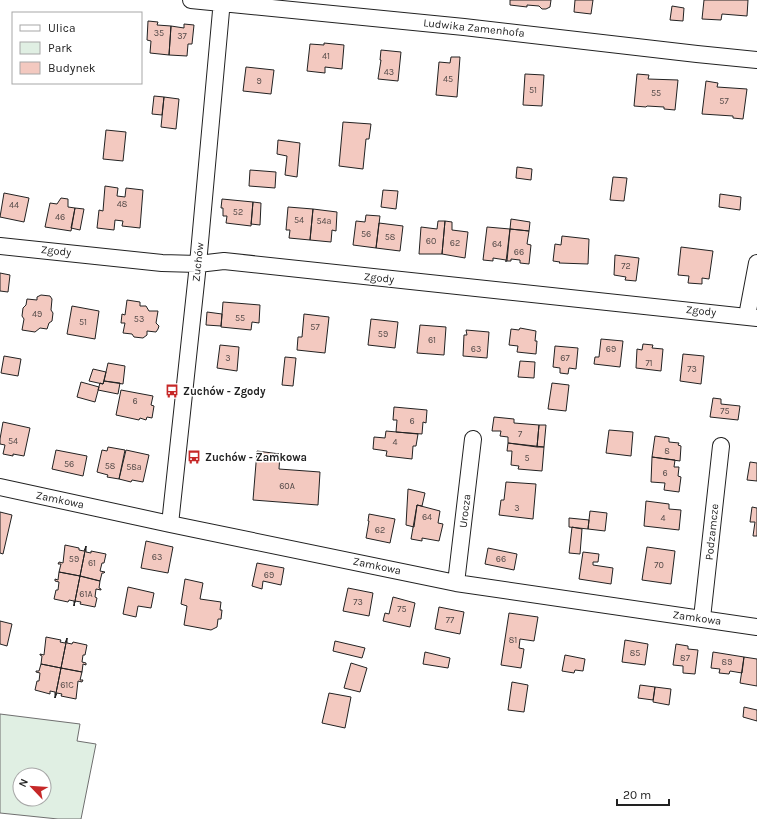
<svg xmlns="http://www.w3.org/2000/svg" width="757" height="819" font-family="Karla,sans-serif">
	<rect width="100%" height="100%" fill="#fff"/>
	<path fill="#e0efe3" stroke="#6f6f6f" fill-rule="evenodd" d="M 0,714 L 80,724 L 77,741 L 96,744 L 81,819 L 58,819 L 0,813 ZM 20,775 L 44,775 L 44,799 L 20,799 Z"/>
	<path fill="#f3c9c0" stroke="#222" d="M 510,0 L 551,0 L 550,7 L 546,9 L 542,9 L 539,6 L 527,5 L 527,7 L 510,5 Z
		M 575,0 L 593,0 L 591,14 L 574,12 Z
		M 704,0 L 748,0 L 747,16 L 722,14 L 721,20 L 702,19 Z
		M 672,6 L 684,8 L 683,21 L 670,20 Z
		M 148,21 L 158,22 L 157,25 L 171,26 L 169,55 L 150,53 L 151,41 L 147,40 Z
		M 184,24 L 194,25 L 192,44 L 188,44 L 187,56 L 169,55 L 171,26 L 184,28 Z
		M 324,43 L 344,45 L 342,69 L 325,67 L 325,73 L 307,71 L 310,44 L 324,45 Z
		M 381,50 L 401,52 L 398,81 L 378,79 L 381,60 L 380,60 Z
		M 451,57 L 460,57 L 457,97 L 436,95 L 439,62 L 450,63 Z
		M 246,67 L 274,70 L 271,94 L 243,91 Z
		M 525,74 L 544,75 L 542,106 L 523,105 Z
		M 637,74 L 649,75 L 648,79 L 678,80 L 675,110 L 664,109 L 664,107 L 647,106 L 646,107 L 634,106 Z
		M 706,81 L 718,83 L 717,87 L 747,89 L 743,119 L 733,118 L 733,116 L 702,114 Z
		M 154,96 L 164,97 L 162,115 L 152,114 Z
		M 164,97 L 179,99 L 176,129 L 161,127 Z
		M 343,122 L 371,124 L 369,139 L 366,139 L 363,169 L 339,166 Z
		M 106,130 L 126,132 L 123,161 L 103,159 Z
		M 278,140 L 300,143 L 297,177 L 285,175 L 287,156 L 277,154 Z
		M 517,167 L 532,169 L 531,180 L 516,178 Z
		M 250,170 L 276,172 L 275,188 L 249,186 Z
		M 613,177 L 627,178 L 624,201 L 610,200 Z
		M 105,186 L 118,188 L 117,196 L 125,197 L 126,188 L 143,190 L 140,228 L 122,226 L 123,221 L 115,220 L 114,230 L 97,228 L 99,210 L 103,211 Z
		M 383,190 L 398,191 L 396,209 L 381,207 Z
		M 4,193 L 29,198 L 24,222 L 0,217 Z
		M 720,194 L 741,197 L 740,210 L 719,207 Z
		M 61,198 L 68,199 L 68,207 L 75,208 L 71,231 L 45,227 L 50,203 L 57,204 Z
		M 222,199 L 253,202 L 251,226 L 226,223 L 227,216 L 223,216 L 223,208 L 221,208 Z
		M 253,202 L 261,203 L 260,225 L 251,224 Z
		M 288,207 L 313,209 L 310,240 L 289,238 L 290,230 L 286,230 Z
		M 75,208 L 84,209 L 80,230 L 71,228 Z
		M 313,209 L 337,212 L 336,231 L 332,230 L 331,242 L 310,240 Z
		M 366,215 L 380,216 L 376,248 L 353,245 L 356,221 L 365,222 Z
		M 511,219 L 530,222 L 529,231 L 510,229 Z
		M 438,221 L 445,221 L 442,254 L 419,254 L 421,227 L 437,229 Z
		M 445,221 L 452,222 L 452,230 L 468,232 L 465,258 L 442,254 Z
		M 379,223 L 403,226 L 400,251 L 376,248 Z
		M 487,227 L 510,229 L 506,262 L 506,260 L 493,258 L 493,261 L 483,260 Z
		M 510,229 L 529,231 L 527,244 L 531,245 L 529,264 L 520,263 L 520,260 L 511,259 L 511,261 L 507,261 Z
		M 562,236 L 589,239 L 588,264 L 559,263 L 560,262 L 553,261 L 555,244 L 561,245 Z
		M 681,247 L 713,251 L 709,279 L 702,278 L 702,284 L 688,283 L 689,276 L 678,275 Z
		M 615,255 L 639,258 L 636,281 L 625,280 L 626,277 L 614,275 Z
		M 0,273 L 10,275 L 8,292 L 0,291 Z
		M 41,295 L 50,296 L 52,299 L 51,310 L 53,313 L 52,321 L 49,323 L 47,329 L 40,328 L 35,332 L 22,330 L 24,319 L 22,316 L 23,308 L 26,305 L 27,299 L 37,300 L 37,297 Z
		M 127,300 L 140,302 L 140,306 L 146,306 L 149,311 L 158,311 L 156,323 L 159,326 L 158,329 L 156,332 L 147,331 L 147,335 L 143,338 L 134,337 L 132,334 L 123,333 L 125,323 L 121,323 L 122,314 L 125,315 Z
		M 223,302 L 260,305 L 259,323 L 252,322 L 251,330 L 221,327 Z
		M 72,306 L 99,311 L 95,339 L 67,334 Z
		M 207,312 L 222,314 L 221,326 L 206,325 Z
		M 304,314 L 329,317 L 325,353 L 297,350 L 298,337 L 302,337 Z
		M 371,319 L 398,322 L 395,348 L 368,345 Z
		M 420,325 L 446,327 L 444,355 L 417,353 Z
		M 520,328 L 536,331 L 535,341 L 537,341 L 536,354 L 517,352 L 518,346 L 509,345 L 511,329 L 519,330 Z
		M 466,330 L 489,332 L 487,358 L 463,356 L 464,335 L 467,335 Z
		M 601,339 L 623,341 L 620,367 L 594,364 L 595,357 L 599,357 Z
		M 643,344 L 653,345 L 652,348 L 663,349 L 661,371 L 636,368 L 637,349 L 642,350 Z
		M 220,345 L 239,347 L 237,371 L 217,368 Z
		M 555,346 L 578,348 L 576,369 L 569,368 L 568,374 L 560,373 L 560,368 L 553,367 Z
		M 683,354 L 704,356 L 701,384 L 680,381 Z
		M 4,356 L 21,359 L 18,376 L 1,373 Z
		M 285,357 L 296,358 L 293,386 L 282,385 Z
		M 520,361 L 535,362 L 534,378 L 518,377 Z
		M 108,363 L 125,366 L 123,384 L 104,381 Z
		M 93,369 L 106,372 L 103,384 L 89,381 Z
		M 104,381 L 120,383 L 118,394 L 98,390 L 100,383 L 103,384 Z
		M 81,382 L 99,387 L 95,402 L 77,397 Z
		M 552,383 L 569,385 L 566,411 L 548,409 Z
		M 121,390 L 153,396 L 151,405 L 154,406 L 152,418 L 147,417 L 146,420 L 140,418 L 139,420 L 116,415 Z
		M 713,398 L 721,399 L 721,404 L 740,406 L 738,420 L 710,417 Z
		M 394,407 L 427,410 L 426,423 L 423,422 L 422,434 L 396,432 L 397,420 L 393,420 Z
		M 494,417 L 514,419 L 514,423 L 539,425 L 537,447 L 508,443 L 508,437 L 500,436 L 501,431 L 492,431 Z
		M 3,422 L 30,428 L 24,456 L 13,454 L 13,456 L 3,454 L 5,445 L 0,444 L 0,439 Z
		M 539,425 L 546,425 L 544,447 L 537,447 Z
		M 609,430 L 633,432 L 631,456 L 606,453 Z
		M 386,431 L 418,434 L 416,446 L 413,446 L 412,459 L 386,456 L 387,451 L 373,449 L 374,437 L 385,438 Z
		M 655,436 L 669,438 L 669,442 L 679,443 L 678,445 L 681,446 L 680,461 L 652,457 Z
		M 508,443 L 544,447 L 542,471 L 518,469 L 519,466 L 511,465 L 512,451 L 507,451 Z
		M 108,447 L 125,450 L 119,479 L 107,477 L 108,475 L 97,472 L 102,450 L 107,451 Z
		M 56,450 L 87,456 L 83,476 L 52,469 Z
		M 126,450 L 149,455 L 143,482 L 132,480 L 131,482 L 119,479 Z
		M 257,451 L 280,454 L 279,469 L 320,472 L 318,505 L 253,500 Z
		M 652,457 L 675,460 L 674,467 L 679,467 L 678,476 L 681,477 L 679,492 L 664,490 L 665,483 L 651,482 Z
		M 750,462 L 757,463 L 757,481 L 747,480 Z
		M 506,482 L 536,484 L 533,519 L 499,515 L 501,500 L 504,500 Z
		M 408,489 L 425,493 L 422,506 L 417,505 L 414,527 L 406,525 Z
		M 646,501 L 669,504 L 669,509 L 681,510 L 679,530 L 644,526 Z
		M 417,505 L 440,511 L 438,523 L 443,524 L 439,541 L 422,538 L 422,541 L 411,539 Z
		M 752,507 L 757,508 L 757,536 L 753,536 L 755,522 L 750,522 Z
		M 590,511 L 607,513 L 605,531 L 588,529 Z
		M 0,512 L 12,515 L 3,554 L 0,553 Z
		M 369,514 L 395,519 L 390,543 L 366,538 L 369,521 L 368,521 Z
		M 569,518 L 589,520 L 588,529 L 569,527 Z
		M 572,527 L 582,529 L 580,554 L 569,553 Z
		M 146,541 L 173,547 L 168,573 L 141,568 Z
		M 65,545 L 79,548 L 79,550 L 84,551 L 86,546 L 80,576 L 59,572 L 61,564 L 58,564 L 59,562 L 63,563 Z
		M 86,546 L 86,552 L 91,553 L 91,551 L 106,554 L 104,563 L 102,563 L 100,571 L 105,572 L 104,573 L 102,573 L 100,581 L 80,576 Z
		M 647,547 L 675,551 L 671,584 L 642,580 Z
		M 488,548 L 517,554 L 514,570 L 485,564 Z
		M 583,552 L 599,554 L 598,562 L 593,562 L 593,565 L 613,568 L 611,584 L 579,579 Z
		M 257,563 L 284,568 L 281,585 L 263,581 L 262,589 L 252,586 Z
		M 59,572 L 80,576 L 74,606 L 74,601 L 69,600 L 68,602 L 54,599 L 56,590 L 58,590 L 59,582 L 55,581 L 55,579 L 58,580 Z
		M 80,576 L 100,581 L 99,588 L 101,589 L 101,590 L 96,589 L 95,597 L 97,598 L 95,607 L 80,604 L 81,602 L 75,601 L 74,606 Z
		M 185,579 L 203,583 L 200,599 L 221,602 L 220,610 L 222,610 L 221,619 L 218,619 L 217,627 L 211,630 L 184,625 L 187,606 L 181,604 Z
		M 128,587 L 154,593 L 151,608 L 138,606 L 136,617 L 123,614 Z
		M 348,588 L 373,593 L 369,616 L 343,611 Z
		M 393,597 L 415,603 L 410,627 L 383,621 L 385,613 L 389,614 Z
		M 439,607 L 464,612 L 460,634 L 435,629 Z
		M 509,613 L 538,617 L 534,641 L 520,639 L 519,648 L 524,649 L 521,668 L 501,665 Z
		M 0,621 L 12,624 L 7,646 L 0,644 Z
		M 46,637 L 61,640 L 60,642 L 65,643 L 67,638 L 61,668 L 41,664 L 42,656 L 40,655 L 40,654 L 44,655 Z
		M 67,638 L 67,643 L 72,644 L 73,642 L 87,645 L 85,655 L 83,655 L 82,662 L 86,663 L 86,665 L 83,664 L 82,672 L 61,668 Z
		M 625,640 L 648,644 L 645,665 L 622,662 Z
		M 335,641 L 365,648 L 362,658 L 333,651 Z
		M 676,644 L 688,646 L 688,649 L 698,650 L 695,674 L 683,673 L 683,666 L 673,665 Z
		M 425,652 L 450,658 L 448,668 L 423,664 Z
		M 713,652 L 744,657 L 742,673 L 730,671 L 729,674 L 719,673 L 720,669 L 711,668 Z
		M 565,655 L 585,659 L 583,671 L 575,670 L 574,673 L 562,671 Z
		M 744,657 L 757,659 L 757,686 L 740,683 Z
		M 351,663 L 367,668 L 360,692 L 344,688 Z
		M 41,664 L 61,668 L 55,698 L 55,692 L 50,691 L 50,694 L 35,690 L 37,681 L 39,681 L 40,673 L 36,672 L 36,671 L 39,671 Z
		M 61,668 L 82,672 L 80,680 L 83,680 L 82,682 L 78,681 L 76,699 L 61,696 L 62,694 L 57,693 L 55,698 Z
		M 512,682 L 528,685 L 524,712 L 508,710 Z
		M 640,685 L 655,687 L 653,700 L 638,698 Z
		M 655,687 L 671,689 L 669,705 L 653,702 Z
		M 329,693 L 351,697 L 345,728 L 322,723 Z
		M 744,707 L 757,710 L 757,721 L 743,717 Z"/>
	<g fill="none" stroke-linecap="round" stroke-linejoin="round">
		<g stroke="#222" stroke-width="18">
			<path id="minor" d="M 191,0 L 464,27 L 697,54 L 757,60
				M 0,246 L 162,263 L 198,264 L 224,261 L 757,318
				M 747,316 L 757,263
				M 0,487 L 170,524 L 456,583 L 757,627
				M 170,524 L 198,264 L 222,0
				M 456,583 L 473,439
				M 702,618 L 721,446"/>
		</g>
		<use href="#minor" stroke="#fff" stroke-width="16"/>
	</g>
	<defs>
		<g id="bus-bare" transform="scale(1.08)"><path d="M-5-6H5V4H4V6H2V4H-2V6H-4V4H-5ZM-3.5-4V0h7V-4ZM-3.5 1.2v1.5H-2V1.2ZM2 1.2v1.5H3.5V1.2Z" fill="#c62828" stroke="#fff" stroke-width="2.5" paint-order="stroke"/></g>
	</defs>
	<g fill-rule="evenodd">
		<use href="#bus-bare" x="172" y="391"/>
		<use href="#bus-bare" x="194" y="457"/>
	</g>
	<g text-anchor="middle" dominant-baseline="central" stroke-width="3" stroke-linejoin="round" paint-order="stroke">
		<g font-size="9" fill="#564c4a">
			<text x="159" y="33">35</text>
			<text x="182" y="36">37</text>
			<text x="326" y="56">41</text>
			<text x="389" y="72">43</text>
			<text x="448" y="79">45</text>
			<text x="259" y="81">9</text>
			<text x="533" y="90">51</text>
			<text x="656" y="93">55</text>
			<text x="724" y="101">57</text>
			<text x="122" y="204">48</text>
			<text x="14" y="205">44</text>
			<text x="238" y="212">52</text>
			<text x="60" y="217">46</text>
			<text x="299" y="220">54</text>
			<text x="324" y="221">54a</text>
			<text x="366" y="234">56</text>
			<text x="390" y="237">58</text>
			<text x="431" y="241">60</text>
			<text x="455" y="243">62</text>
			<text x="497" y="244">64</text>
			<text x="519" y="252">66</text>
			<text x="626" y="266">72</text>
			<text x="37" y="314">49</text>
			<text x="240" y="318">55</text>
			<text x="139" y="319">53</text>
			<text x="83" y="322">51</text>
			<text x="315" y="327">57</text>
			<text x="383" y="334">59</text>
			<text x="432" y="340">61</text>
			<text x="476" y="349">63</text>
			<text x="611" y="349">69</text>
			<text x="228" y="358">3</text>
			<text x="565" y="358">67</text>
			<text x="649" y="363">71</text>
			<text x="692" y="369">73</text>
			<text x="135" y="401">6</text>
			<text x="725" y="411">75</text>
			<text x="412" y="421">6</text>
			<text x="520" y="434">7</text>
			<text x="13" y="441">54</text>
			<text x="395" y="442">4</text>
			<text x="667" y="451">8</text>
			<text x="527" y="458">5</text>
			<text x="69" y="464">56</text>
			<text x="110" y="466">58</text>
			<text x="134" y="467">58a</text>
			<text x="665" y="473">6</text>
			<text x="287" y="486">60A</text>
			<text x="517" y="508">3</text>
			<text x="427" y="517">64</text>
			<text x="663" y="518">4</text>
			<text x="380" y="530">62</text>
			<text x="157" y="557">63</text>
			<text x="74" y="559">59</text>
			<text x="501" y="559">66</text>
			<text x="92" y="563">61</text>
			<text x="659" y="565">70</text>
			<text x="269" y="575">69</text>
			<text x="86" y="594">61A</text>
			<text x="358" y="602">73</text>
			<text x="402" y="609">75</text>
			<text x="450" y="620">77</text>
			<text x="513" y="640">81</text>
			<text x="635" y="653">85</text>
			<text x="685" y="658">87</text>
			<text x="727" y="662">89</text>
			<text x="67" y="685">61C</text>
		</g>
		<g font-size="11" fill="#222" stroke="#fff">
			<text transform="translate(474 28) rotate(6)">Ludwika Zamenhofa</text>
			<text transform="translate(56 251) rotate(6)">Zgody</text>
			<text transform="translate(198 262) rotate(-84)">Zuchów</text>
			<text transform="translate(379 278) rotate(6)">Zgody</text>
			<text transform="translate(701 311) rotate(6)">Zgody</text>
			<text transform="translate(60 500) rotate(12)">Zamkowa</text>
			<text transform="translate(465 511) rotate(-83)">Urocza</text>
			<text transform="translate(712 532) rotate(-84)">Podzamcze</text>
			<text transform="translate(377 566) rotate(12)">Zamkowa</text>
			<text transform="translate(697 618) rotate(8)">Zamkowa</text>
		</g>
		<g font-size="11" font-weight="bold" fill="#222" stroke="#fff" text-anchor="start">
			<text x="183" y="391">Zuchów - Zgody</text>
			<text x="205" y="457">Zuchów - Zamkowa</text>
		</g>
	</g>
	<rect x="12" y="12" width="130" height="72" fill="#ffffff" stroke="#a7a7a7"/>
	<rect x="20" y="25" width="20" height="6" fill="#ffffff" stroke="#a7a7a7"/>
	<text x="48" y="32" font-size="12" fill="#222222">Ulica</text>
	<rect x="20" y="42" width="20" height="12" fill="#e0efe3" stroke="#a7a7a7"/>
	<text x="48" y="52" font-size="12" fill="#222222">Park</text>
	<rect x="20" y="62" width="20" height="12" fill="#f3c9c0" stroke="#a7a7a7"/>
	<text x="48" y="72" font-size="12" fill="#222222">Budynek</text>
	<g transform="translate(32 787) rotate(295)"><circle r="19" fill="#ffffff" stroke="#a7a7a7"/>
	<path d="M0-3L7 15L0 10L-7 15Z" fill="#c62828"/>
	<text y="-6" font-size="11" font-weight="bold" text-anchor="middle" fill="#222222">N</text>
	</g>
	<path d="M617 799v6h52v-6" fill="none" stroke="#222222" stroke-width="2"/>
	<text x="623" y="799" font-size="12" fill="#222222" stroke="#ffffff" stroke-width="3" paint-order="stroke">20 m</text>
</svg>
